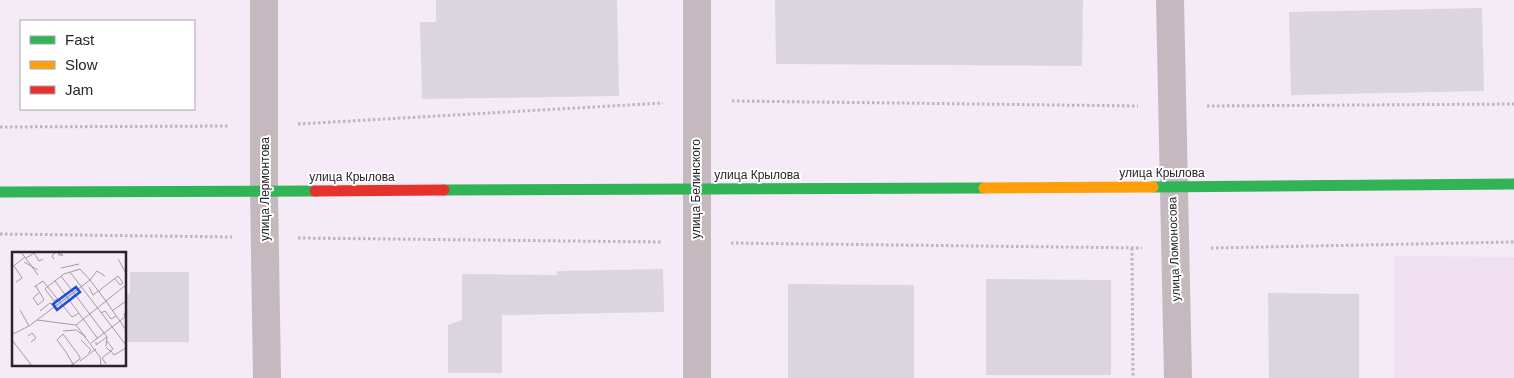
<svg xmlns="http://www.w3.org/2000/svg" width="1514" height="378" font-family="Helvetica,sans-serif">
	<rect width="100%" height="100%" fill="#f4ebf6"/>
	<path fill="#f0e0f2" d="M 1394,256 L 1514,257 L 1514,378 L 1394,378 Z"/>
	<path fill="#dad5de" d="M 436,0 L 617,0 L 619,96 L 422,99 L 420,22 L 436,22 Z
		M 775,0 L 1083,0 L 1082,66 L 776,64 Z
		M 1482,8 L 1484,91 L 1291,95 L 1289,12 Z
		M 663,269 L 664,312 L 502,315 L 502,373 L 448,373 L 448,325 L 462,320 L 462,274 L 557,275 L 557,271 Z
		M 130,272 L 189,272 L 189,342 L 125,342 L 125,294 L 130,294 Z
		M 986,279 L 1111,280 L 1111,375 L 986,375 Z
		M 788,284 L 914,285 L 914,378 L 788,378 Z
		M 1268,293 L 1359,294 L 1359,378 L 1269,378 Z"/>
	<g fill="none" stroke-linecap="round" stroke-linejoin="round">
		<path stroke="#bfb5bb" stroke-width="3" stroke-dasharray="2.5 2.5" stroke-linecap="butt" d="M 732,101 L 1138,106
			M 1207,106 L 1514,104
			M 298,124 L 663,103
			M 0,127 L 229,126
			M 0,234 L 232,237
			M 298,238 L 662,242
			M 731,243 L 1142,248
			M 1132,248 L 1133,378
			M 1211,248 L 1514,242"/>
		<path stroke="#c5b9bf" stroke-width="28" d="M 264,0 L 264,191 L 267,378
			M 1170,0 L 1178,378
			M 697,378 L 697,0"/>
		<path stroke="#30b455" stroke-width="11" d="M 1153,187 L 1514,184
			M 444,190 L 984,188
			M 0,192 L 315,191"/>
		<path stroke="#ff9f0a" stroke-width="11" d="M 984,188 L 1153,187"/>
		<path stroke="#e5322d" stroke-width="11" d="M 315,191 L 444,190"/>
	</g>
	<g text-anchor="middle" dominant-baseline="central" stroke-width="4" stroke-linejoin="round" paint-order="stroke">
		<g font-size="12" fill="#29232a" stroke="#fff">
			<text x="1162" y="173">улица Крылова</text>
			<text x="757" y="175">улица Крылова</text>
			<text x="352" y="177">улица Крылова</text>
			<text transform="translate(265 189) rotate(-90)">улица Лермонтова</text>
			<text transform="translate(696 189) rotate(-90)">улица Белинского</text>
			<text transform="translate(1174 249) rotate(-92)">улица Ломоносова</text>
		</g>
	</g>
	<g transform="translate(12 252)">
		<rect width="114" height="114" fill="#f4ebf6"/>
		<path fill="none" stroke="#a39ba4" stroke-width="1" d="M 9,0 L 26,23M 14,6 L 22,1 L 27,9 L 31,7M 42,7 L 40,4 L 44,0 L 51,3 L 46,3M 106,7 L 114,21M 12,10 L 26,18M 2,14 L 10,26 L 4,30M 0,15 L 13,5M 49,16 L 67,12M 58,20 L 114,93M 49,24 L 95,85 L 94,94M 43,29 L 86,87M 24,34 L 32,48 L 26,53 L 21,46 L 27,41M 22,35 L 31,29 L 60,65 L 67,61M 35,35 L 52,22 L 68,17 L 78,28 L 85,19 L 93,24M 35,35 L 33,37 L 42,49 L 45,47M 77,35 L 81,43 L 86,39M 87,40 L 89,37 L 93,34 L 106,24 L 111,31 L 108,33 L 103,27M 8,58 L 17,74M 28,59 L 38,51 L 42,55M 100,59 L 114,49M 89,61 L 93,59 L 99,67 L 104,64M 25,68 L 64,73M 64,73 L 94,49 L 114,78M 64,73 L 88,105 L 89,114M 51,79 L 64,78 L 74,85M 1,82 L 17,74 L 78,28 L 94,49 L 114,33M 16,84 L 20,81 L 24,86 L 19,90M 0,88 L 20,114M 69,88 L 79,98 L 76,101M 84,90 L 84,93 L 95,85M 79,91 L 113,65 L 112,61M 94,95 L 98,99 L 101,97 L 95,89M 68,109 L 84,97M 94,112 L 90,106 L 99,99 L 102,103 L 114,96M 58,114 L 61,112 L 68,107 L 68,105 L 51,82 L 45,88 L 54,100 L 58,107 L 61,112 L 62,114"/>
		<path fill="#1d4ed8" fill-opacity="0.15" stroke="#1d4ed8" stroke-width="2.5" d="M 64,35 L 68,40 L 45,58 L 41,52 Z"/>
		<rect width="114" height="114" fill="none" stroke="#29232a" stroke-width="2.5"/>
	</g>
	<rect x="20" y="20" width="175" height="90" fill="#ffffff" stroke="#a9a7aa"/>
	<rect x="30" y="36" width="25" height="8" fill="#30b455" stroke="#a9a7aa"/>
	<text x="65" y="45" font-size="15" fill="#29232a">Fast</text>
	<rect x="30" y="61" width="25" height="8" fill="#ff9f0a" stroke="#a9a7aa"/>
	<text x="65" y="70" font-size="15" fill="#29232a">Slow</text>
	<rect x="30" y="86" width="25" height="8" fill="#e5322d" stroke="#a9a7aa"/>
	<text x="65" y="95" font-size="15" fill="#29232a">Jam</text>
</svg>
